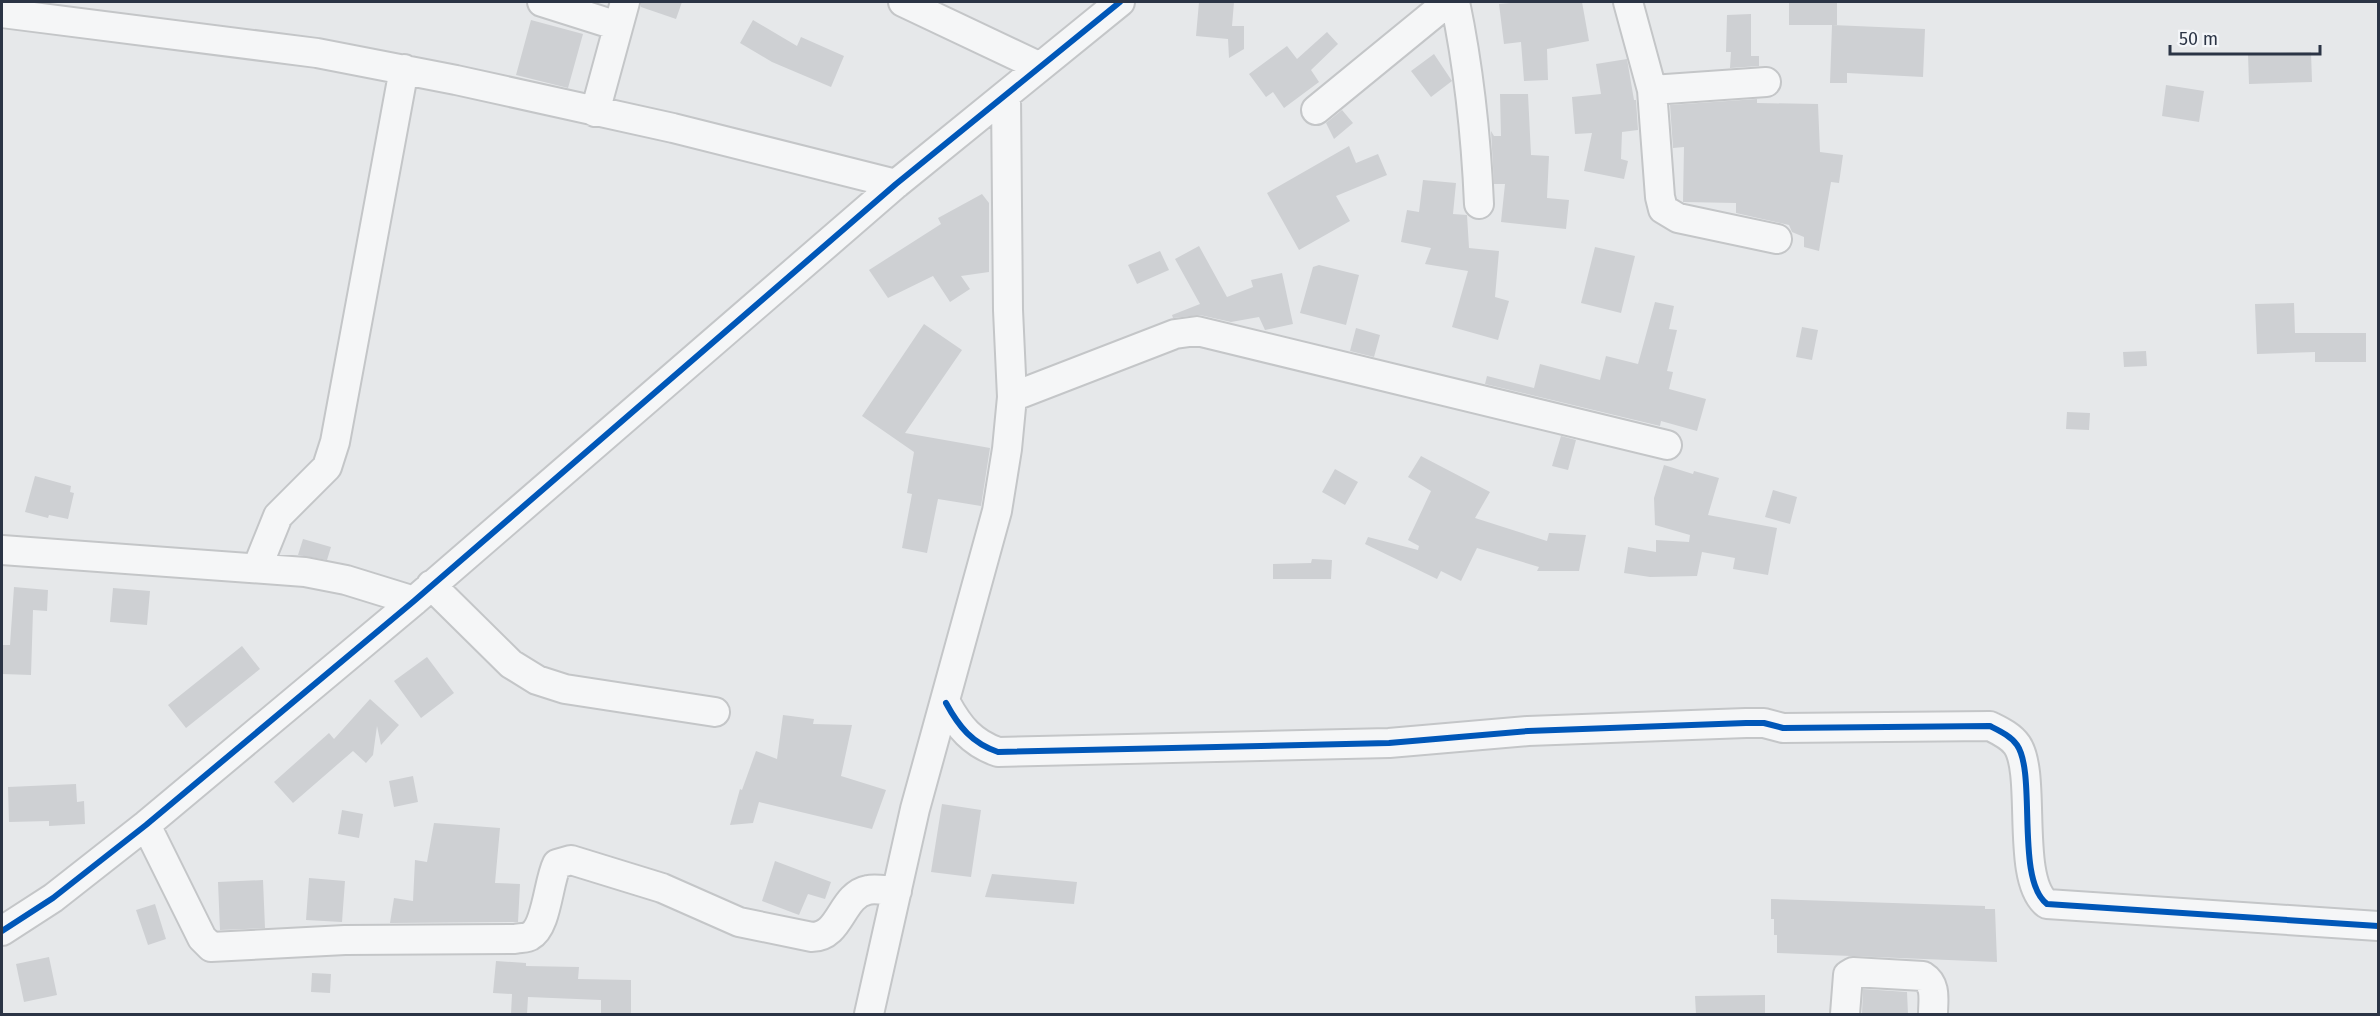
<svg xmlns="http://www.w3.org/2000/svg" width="2380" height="1016" font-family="'Fira Sans',sans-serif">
	<rect width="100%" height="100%" fill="#e6e8ea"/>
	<path fill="#ced0d3" d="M 641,2 L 682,2 L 676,19 L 641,7 Z
		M 1199,2 L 1234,2 L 1232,26 L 1244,26 L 1244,49 L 1229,58 L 1228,39 L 1196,36 Z
		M 1522,2 L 1582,2 L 1589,41 L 1547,49 L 1548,80 L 1524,81 L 1521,42 L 1504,44 L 1499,4 Z
		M 1789,2 L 1837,2 L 1837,25 L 1789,25 Z
		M 1751,14 L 1751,56 L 1759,56 L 1759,66 L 1730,68 L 1731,52 L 1726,52 L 1727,15 Z
		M 531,20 L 583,34 L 568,88 L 516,75 Z
		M 753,20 L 797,46 L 801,37 L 844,56 L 831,87 L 772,62 L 740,43 Z
		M 1832,25 L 1925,29 L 1923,77 L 1847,73 L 1847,83 L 1830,83 Z
		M 1327,32 L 1338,44 L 1311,70 L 1319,82 L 1284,108 L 1273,92 L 1266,97 L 1249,74 L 1287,46 L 1297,59 Z
		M 2311,52 L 2312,82 L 2249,84 L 2248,54 Z
		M 1434,54 L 1452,81 L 1431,97 L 1411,71 Z
		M 1627,59 L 1634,100 L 1636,100 L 1638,130 L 1622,132 L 1621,159 L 1628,161 L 1624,179 L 1584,171 L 1592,133 L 1575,134 L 1572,97 L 1601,94 L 1596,64 Z
		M 2166,85 L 2204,91 L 2199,122 L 2162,116 Z
		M 1500,94 L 1528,94 L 1531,155 L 1549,156 L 1547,198 L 1569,200 L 1566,229 L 1501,222 L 1505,184 L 1494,184 L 1491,131 L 1494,136 L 1501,136 Z
		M 1757,99 L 1757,103 L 1818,104 L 1820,152 L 1843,155 L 1839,183 L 1831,182 L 1819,251 L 1804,247 L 1804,237 L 1792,232 L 1789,225 L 1736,213 L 1736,203 L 1683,202 L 1684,147 L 1673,148 L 1670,105 Z
		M 1342,110 L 1353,123 L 1334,139 L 1326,123 Z
		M 1349,146 L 1356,163 L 1378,154 L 1387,175 L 1336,196 L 1350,221 L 1299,250 L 1267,193 Z
		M 1423,180 L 1456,183 L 1453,214 L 1467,215 L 1469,248 L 1499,251 L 1495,297 L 1509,301 L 1498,340 L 1452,327 L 1468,271 L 1425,264 L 1431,248 L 1401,242 L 1407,210 L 1419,212 Z
		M 982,194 L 989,203 L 989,272 L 961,276 L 970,289 L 950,302 L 933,276 L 888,298 L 869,270 L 941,224 L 938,218 Z
		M 1199,246 L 1227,297 L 1253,287 L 1251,280 L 1282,273 L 1293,324 L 1265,330 L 1259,317 L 1231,322 L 1200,315 L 1173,318 L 1172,315 L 1200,304 L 1175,259 Z
		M 1595,247 L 1635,256 L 1621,313 L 1581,303 Z
		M 1160,251 L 1169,270 L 1137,284 L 1128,265 Z
		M 1319,265 L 1359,275 L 1346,325 L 1300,313 L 1313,267 Z
		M 1655,302 L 1674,306 L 1669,329 L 1677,330 L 1667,371 L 1673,372 L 1669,389 L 1706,399 L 1697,431 L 1661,421 L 1660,426 L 1485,384 L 1487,376 L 1534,388 L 1540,364 L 1600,380 L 1606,356 L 1638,364 Z
		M 2294,303 L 2295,333 L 2366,333 L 2366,362 L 2315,362 L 2315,352 L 2257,354 L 2255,304 Z
		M 924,324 L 962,350 L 905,433 L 990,448 L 981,506 L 938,499 L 927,553 L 902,548 L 912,494 L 907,493 L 914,452 L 862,416 Z
		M 1802,327 L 1818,330 L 1812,360 L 1796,357 Z
		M 1356,328 L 1380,335 L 1374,357 L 1350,351 Z
		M 2146,351 L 2147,366 L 2124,367 L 2123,352 Z
		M 2067,412 L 2090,413 L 2089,430 L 2066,429 Z
		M 1561,436 L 1576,440 L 1568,470 L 1552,466 Z
		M 1421,456 L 1490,492 L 1475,518 L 1547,541 L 1549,533 L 1586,535 L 1579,571 L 1537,571 L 1539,567 L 1477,548 L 1461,581 L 1441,571 L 1437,579 L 1365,544 L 1368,537 L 1418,550 L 1419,546 L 1408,540 L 1431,491 L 1408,477 Z
		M 1664,465 L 1693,474 L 1694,471 L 1719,478 L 1708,515 L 1777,528 L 1768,575 L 1733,569 L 1735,558 L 1702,552 L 1697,576 L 1650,577 L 1624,573 L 1628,547 L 1656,552 L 1656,540 L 1689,542 L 1690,535 L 1655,525 L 1654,498 Z
		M 1335,469 L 1358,482 L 1345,505 L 1322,492 Z
		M 35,476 L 71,486 L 70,492 L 74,493 L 68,519 L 49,515 L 48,518 L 25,512 Z
		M 1773,490 L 1797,497 L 1790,524 L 1765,517 Z
		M 303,539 L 331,547 L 327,560 L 298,555 Z
		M 1312,559 L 1332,560 L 1331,579 L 1273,579 L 1273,564 L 1311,563 Z
		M 14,587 L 48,590 L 47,611 L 33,610 L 31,675 L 2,674 L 2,645 L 10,645 Z
		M 113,588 L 150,591 L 147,625 L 110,622 Z
		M 242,646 L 260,669 L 186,728 L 168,705 Z
		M 427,657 L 454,693 L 421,718 L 394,681 Z
		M 370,699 L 399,725 L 381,745 L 377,726 L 373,755 L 366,763 L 353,751 L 293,803 L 274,782 L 329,733 L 334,739 Z
		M 783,715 L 814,719 L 813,724 L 852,725 L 841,776 L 886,790 L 872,829 L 759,802 L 753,823 L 730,825 L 740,789 L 742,790 L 756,751 L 777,759 Z
		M 413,776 L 418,802 L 394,807 L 389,781 Z
		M 76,784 L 77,802 L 84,801 L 85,824 L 49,826 L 49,821 L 9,822 L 8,787 Z
		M 942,804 L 981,810 L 971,877 L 931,872 Z
		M 342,810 L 363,814 L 359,838 L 338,834 Z
		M 434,823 L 500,828 L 495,883 L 520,884 L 518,922 L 390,923 L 394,898 L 413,901 L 415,860 L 427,862 Z
		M 775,861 L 831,882 L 825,899 L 808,894 L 799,915 L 762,901 Z
		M 992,874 L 1077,882 L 1074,904 L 985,897 Z
		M 309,878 L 345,881 L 342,922 L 306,920 Z
		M 263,880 L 265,928 L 220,930 L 218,882 Z
		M 1771,899 L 1985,906 L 1985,909 L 1995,909 L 1997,962 L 1777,953 L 1777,935 L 1774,935 L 1774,919 L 1771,919 Z
		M 155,904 L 166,939 L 148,945 L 136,910 Z
		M 49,957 L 57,995 L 24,1002 L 16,964 Z
		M 496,961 L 526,963 L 526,966 L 579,967 L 578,979 L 631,980 L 631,1014 L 601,1013 L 601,1000 L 528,997 L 527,1014 L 511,1014 L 512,994 L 493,993 Z
		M 312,973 L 331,974 L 330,993 L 311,992 Z
		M 1863,989 L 1907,992 L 1908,1014 L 1862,1014 Z
		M 1765,995 L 1765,1014 L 1696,1014 L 1695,996 Z"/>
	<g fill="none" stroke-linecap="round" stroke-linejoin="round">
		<g stroke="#c4c6c8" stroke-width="32">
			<path id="minor" d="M 542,2 L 618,26
				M 903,2 L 1038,66
				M 1455,2 C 1469,69 1476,135 1479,204
				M 1628,2 L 1652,90 L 1660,197 L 1663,209 L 1678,218 L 1777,239
				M 2,13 L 317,53 L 456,80 L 673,128 L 896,184
				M 1652,90 L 1766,82
				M 1316,110 L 1448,2
				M 595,112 L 625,2
				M 1012,397 L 1175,334 L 1197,331 L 1667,445
				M 2,550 L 305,572 L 346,580 L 414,601
				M 257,568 L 278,516 L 327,467 L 335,442 L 404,69
				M 431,585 L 511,664 L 537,680 L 565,689 L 715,712
				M 946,703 C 959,727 972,743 998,752 L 1389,743 L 1528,731 L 1746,723 L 1764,723 L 1783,728 L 1990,726 C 2000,731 2011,736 2017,745 C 2037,774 2015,880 2047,904 L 2378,926
				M 146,825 L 202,938 L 211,947 L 345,940 L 515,939 C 519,938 527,938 530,936 C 547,927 548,882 557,864 L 571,860 L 662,888 L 739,922 L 812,937 C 841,937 841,895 868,890 C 876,888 888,891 897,891
				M 2,931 L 53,898 L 146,825 L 414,601 L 896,184 L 1120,2
				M 869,1014 L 915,809 L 997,511 L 1007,449 L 1012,397 L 1008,310 L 1006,97
				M 1845,1014 L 1848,975 L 1853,972 L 1923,976 C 1937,985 1933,1000 1933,1014"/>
		</g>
		<use href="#minor" stroke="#f5f6f7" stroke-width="28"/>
		<g stroke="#f4f6f9" stroke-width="10">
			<path id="cycleway" d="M 946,703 C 959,727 972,743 998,752 L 1389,743 L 1528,731 L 1746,723 L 1764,723 L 1783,728 L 1990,726 C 2000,731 2011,736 2017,745 C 2037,774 2015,880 2047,904 L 2378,926
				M 2,931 L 53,898 L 146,825 L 414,601 L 896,184 L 1120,2"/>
		</g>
		<use href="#cycleway" stroke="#0057b8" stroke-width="6"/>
	</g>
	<rect width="2380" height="1016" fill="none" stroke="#2b3445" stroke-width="6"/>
	<path d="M2170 45v9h150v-9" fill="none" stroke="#2b3445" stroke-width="3"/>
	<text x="2179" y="45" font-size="18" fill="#2b3445" stroke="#f4f6f9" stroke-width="4.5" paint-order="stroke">50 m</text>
</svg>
